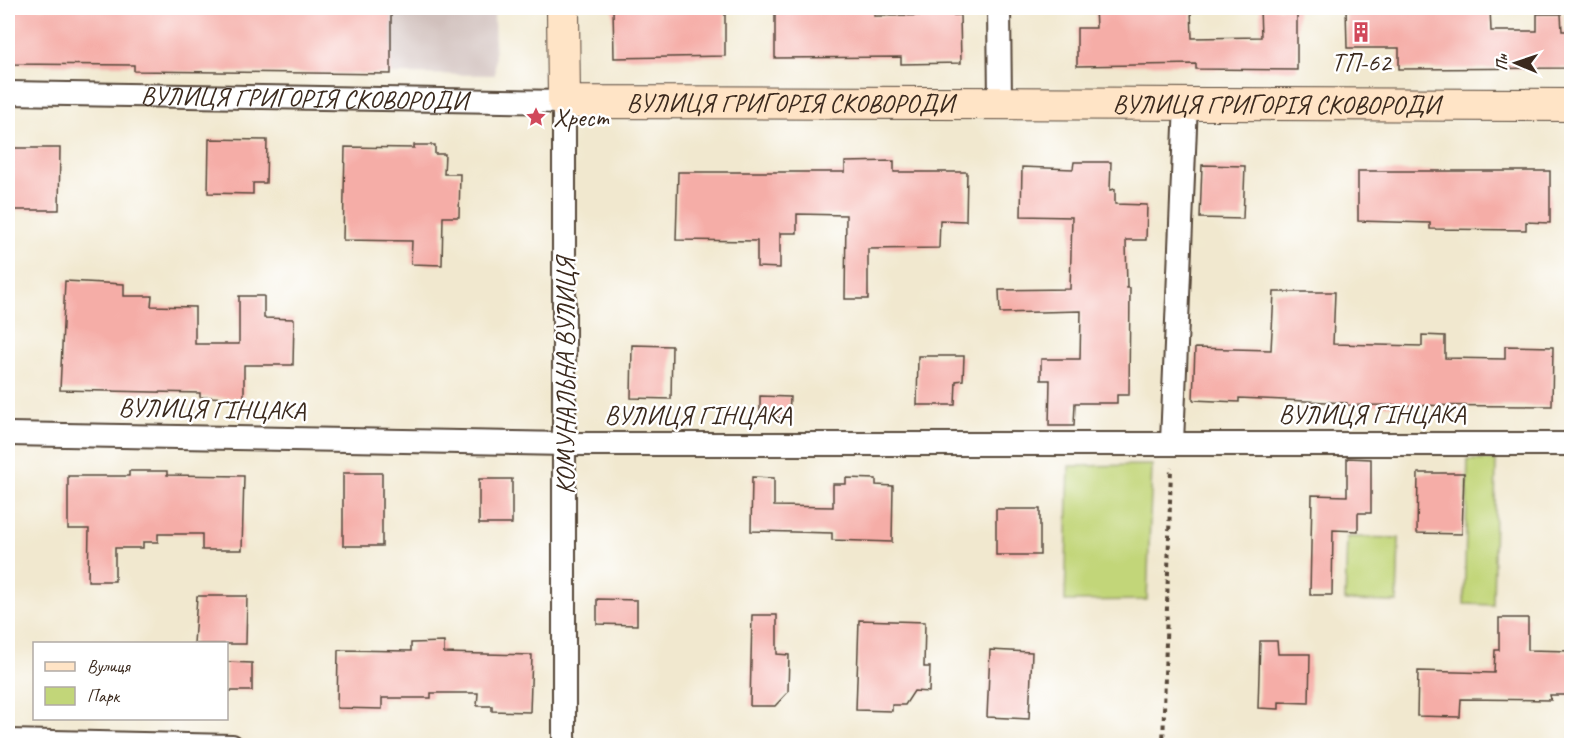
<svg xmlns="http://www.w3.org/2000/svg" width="1579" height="753" font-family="Caveat,sans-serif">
	<rect width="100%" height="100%" fill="#fff"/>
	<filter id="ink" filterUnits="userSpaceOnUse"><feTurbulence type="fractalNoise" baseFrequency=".0167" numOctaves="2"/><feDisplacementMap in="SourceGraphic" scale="12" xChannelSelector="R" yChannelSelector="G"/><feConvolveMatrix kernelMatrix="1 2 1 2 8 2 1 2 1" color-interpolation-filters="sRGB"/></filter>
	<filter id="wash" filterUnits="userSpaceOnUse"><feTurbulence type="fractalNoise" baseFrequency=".008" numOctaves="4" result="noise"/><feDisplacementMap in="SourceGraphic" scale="24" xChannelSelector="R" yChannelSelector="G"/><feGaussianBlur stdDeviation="1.35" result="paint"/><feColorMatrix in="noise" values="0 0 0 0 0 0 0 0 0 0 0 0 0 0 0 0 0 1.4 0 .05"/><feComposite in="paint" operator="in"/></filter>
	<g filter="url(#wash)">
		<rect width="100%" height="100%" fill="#f1e8cf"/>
		<path fill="#d0c0bc" d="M 8,8 L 494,8 L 495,75 L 134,71 L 134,65 L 8,64 Z"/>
		<path fill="#c2d679" stroke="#7e804c" stroke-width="1.5" d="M 1468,460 L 1496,460 L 1493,605 L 1464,604 Z
			M 1152,465 L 1147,600 L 1065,601 L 1069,466 Z
			M 1347,537 L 1399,538 L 1397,602 L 1345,601 Z"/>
		<g id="blocks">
			<path fill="#f5ada7" d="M 8,8 L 391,8 L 391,74 L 134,71 L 134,65 L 8,64 Z
				M 613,8 L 725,10 L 725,56 L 614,58 Z
				M 775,8 L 874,8 L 874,16 L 960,15 L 961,63 L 901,64 L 901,57 L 775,58 Z
				M 1095,8 L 1191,8 L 1192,38 L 1261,37 L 1260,8 L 1297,8 L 1297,70 L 1196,69 L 1196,64 L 1077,66 L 1077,28 L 1096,28 Z
				M 1346,8 L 1490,8 L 1491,31 L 1537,31 L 1537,14 L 1561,14 L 1562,31 L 1572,31 L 1572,68 L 1399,69 L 1399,48 L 1347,48 Z
				M 209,139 L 267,140 L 266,183 L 253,183 L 253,194 L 208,193 Z
				M 414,145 L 435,145 L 435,154 L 445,154 L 444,174 L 460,174 L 459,217 L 443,217 L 442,265 L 411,264 L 412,241 L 343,240 L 345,147 L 414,148 Z
				M 8,148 L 60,148 L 59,210 L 8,210 Z
				M 894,161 L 894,172 L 967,172 L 966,221 L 940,220 L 939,248 L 868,249 L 868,299 L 845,299 L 846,215 L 797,214 L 797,233 L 780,233 L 780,268 L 757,267 L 757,241 L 676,240 L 678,172 L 845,172 L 845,162 Z
				M 1074,162 L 1111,162 L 1110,190 L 1115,189 L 1115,204 L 1147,205 L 1146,240 L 1126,240 L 1127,288 L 1130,288 L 1129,395 L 1117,395 L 1117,403 L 1075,403 L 1074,426 L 1049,426 L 1050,380 L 1041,380 L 1041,359 L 1080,359 L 1081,311 L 1000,313 L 999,290 L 1070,289 L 1072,217 L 1021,216 L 1022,167 L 1073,169 Z
				M 1202,165 L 1245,166 L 1243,219 L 1200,218 Z
				M 1358,171 L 1550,171 L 1550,223 L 1526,222 L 1526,230 L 1430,229 L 1430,223 L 1358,221 Z
				M 65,281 L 124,284 L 124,296 L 152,296 L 151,306 L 195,307 L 195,344 L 239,344 L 239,296 L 264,296 L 264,318 L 294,319 L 293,365 L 244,365 L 244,398 L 200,397 L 200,393 L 60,390 Z
				M 1274,292 L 1335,292 L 1333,344 L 1422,346 L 1422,335 L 1445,336 L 1445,358 L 1505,359 L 1505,346 L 1553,347 L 1552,406 L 1347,405 L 1347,403 L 1239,398 L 1239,402 L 1193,400 L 1195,348 L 1271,350 Z
				M 632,345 L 672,346 L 671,399 L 631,398 Z
				M 918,356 L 964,356 L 963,380 L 956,381 L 955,405 L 917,405 Z
				M 760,396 L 790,397 L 789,418 L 760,417 Z
				M 1347,458 L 1371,459 L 1371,513 L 1358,513 L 1358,531 L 1333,530 L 1332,595 L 1310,595 L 1312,495 L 1347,496 Z
				M 129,471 L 167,471 L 167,475 L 244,476 L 242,550 L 202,550 L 202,534 L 158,534 L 158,542 L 143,542 L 143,548 L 115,548 L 115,581 L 88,581 L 89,529 L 68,529 L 68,476 L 129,476 Z
				M 343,473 L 382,473 L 382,546 L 343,546 Z
				M 1418,473 L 1464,473 L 1462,534 L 1417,533 Z
				M 752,477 L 774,478 L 774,506 L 833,507 L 833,484 L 846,484 L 846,478 L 876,479 L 876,485 L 893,486 L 892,542 L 832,540 L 832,533 L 751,531 Z
				M 479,479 L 512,479 L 512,524 L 479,524 Z
				M 996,509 L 1040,509 L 1040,555 L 996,555 Z
				M 197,596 L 247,596 L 246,644 L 194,644 Z
				M 597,599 L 637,600 L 637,625 L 597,624 Z
				M 752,615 L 777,615 L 777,654 L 789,655 L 788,692 L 775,706 L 750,706 Z
				M 1499,618 L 1528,618 L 1528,650 L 1572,651 L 1572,695 L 1550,695 L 1551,700 L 1461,699 L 1460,717 L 1417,716 L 1418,671 L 1494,673 L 1495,650 L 1499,650 Z
				M 859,620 L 925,622 L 924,667 L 930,667 L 929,692 L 914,691 L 905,705 L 892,705 L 892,711 L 856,710 Z
				M 1260,641 L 1277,641 L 1278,654 L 1310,654 L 1309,703 L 1279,702 L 1279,709 L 1258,708 Z
				M 444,642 L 444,653 L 532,655 L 530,712 L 492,711 L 492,706 L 477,706 L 478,693 L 431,693 L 431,698 L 382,698 L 382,709 L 337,708 L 338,650 L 411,651 L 411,643 Z
				M 990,650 L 1032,652 L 1029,719 L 987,717 Z
				M 226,662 L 252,663 L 252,691 L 226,691 Z"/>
		</g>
	</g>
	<g filter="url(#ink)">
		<use href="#blocks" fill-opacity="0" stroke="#564639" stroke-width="1.5"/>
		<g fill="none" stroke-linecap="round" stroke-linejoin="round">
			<g stroke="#564639" stroke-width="26">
				<g id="minor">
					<path d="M 999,8 L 1000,102"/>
					<path id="s1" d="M 8,93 L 564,102 L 564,746"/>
					<path d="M 8,434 L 566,444 L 1572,444"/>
					<path d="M 1172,442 L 1186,103"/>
					<path d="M 8,741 L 232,746"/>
				</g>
			</g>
			<g stroke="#564639" stroke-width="34">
				<g id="secondary">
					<path id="s2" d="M 563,8 L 564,102 L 1572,105"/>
				</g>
			</g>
			<path stroke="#564639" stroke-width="4" stroke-dasharray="4.5 4.5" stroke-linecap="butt" d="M 1163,746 L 1171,467"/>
			<use href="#minor" stroke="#fff" stroke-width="22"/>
			<use href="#secondary" stroke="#ffe4c6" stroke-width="32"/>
		</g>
	</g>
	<defs>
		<g id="building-bare" transform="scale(1.62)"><path d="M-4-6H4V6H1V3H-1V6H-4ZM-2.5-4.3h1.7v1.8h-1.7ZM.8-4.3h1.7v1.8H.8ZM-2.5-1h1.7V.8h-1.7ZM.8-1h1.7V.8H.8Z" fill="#d1495b" stroke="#fff" stroke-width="2.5" paint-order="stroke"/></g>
		<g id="sight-bare" transform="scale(1.62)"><path d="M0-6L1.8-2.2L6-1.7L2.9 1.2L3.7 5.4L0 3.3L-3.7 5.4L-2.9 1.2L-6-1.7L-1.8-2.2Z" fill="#d1495b" stroke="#fff" stroke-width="2.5" paint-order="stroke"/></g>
	</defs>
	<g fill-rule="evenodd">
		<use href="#building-bare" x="1361" y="32"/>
		<use href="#sight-bare" x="536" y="117"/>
	</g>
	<g text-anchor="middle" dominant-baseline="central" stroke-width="5" stroke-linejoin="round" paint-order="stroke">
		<g font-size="26" fill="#3b2a1e" stroke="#fff">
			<text x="1361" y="62">ТП-62</text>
			<text x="553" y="117" text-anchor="start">Хрест</text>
		</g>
		<g font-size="26" fill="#3b2a1e" stroke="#fff">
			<text stroke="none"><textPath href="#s1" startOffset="296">ВУЛИЦЯ ГРИГОРІЯ СКОВОРОДИ</textPath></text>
			<text stroke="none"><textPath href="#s2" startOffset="320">ВУЛИЦЯ ГРИГОРІЯ СКОВОРОДИ</textPath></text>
			<text stroke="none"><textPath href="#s2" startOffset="806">ВУЛИЦЯ ГРИГОРІЯ СКОВОРОДИ</textPath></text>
			<text transform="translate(565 376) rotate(-90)">КОМУНАЛЬНА ВУЛИЦЯ</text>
			<text transform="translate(212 409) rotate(1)">ВУЛИЦЯ ГІНЦАКА</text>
			<text x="1372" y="414">ВУЛИЦЯ ГІНЦАКА</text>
			<text x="698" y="415">ВУЛИЦЯ ГІНЦАКА</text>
		</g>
	</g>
	<rect width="1579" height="753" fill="none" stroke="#fff" stroke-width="30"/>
	<rect x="33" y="642" width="195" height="78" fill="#ffffff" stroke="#b1aaa5" stroke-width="1.5"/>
	<rect x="45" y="662" width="30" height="9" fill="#ffe4c6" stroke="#b1aaa5" stroke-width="1.5"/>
	<text x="87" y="672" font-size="18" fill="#3b2a1e">Вулиця</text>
	<rect x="45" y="687" width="30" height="18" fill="#c2d679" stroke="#b1aaa5" stroke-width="1.5"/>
	<text x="87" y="702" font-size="18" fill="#3b2a1e">Парк</text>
	<g transform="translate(1516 63) rotate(272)" stroke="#ffffff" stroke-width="4.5" paint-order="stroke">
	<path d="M0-4.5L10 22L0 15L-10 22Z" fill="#3b2a1e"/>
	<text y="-9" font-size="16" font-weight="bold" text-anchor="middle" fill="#3b2a1e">Пн</text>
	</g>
</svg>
